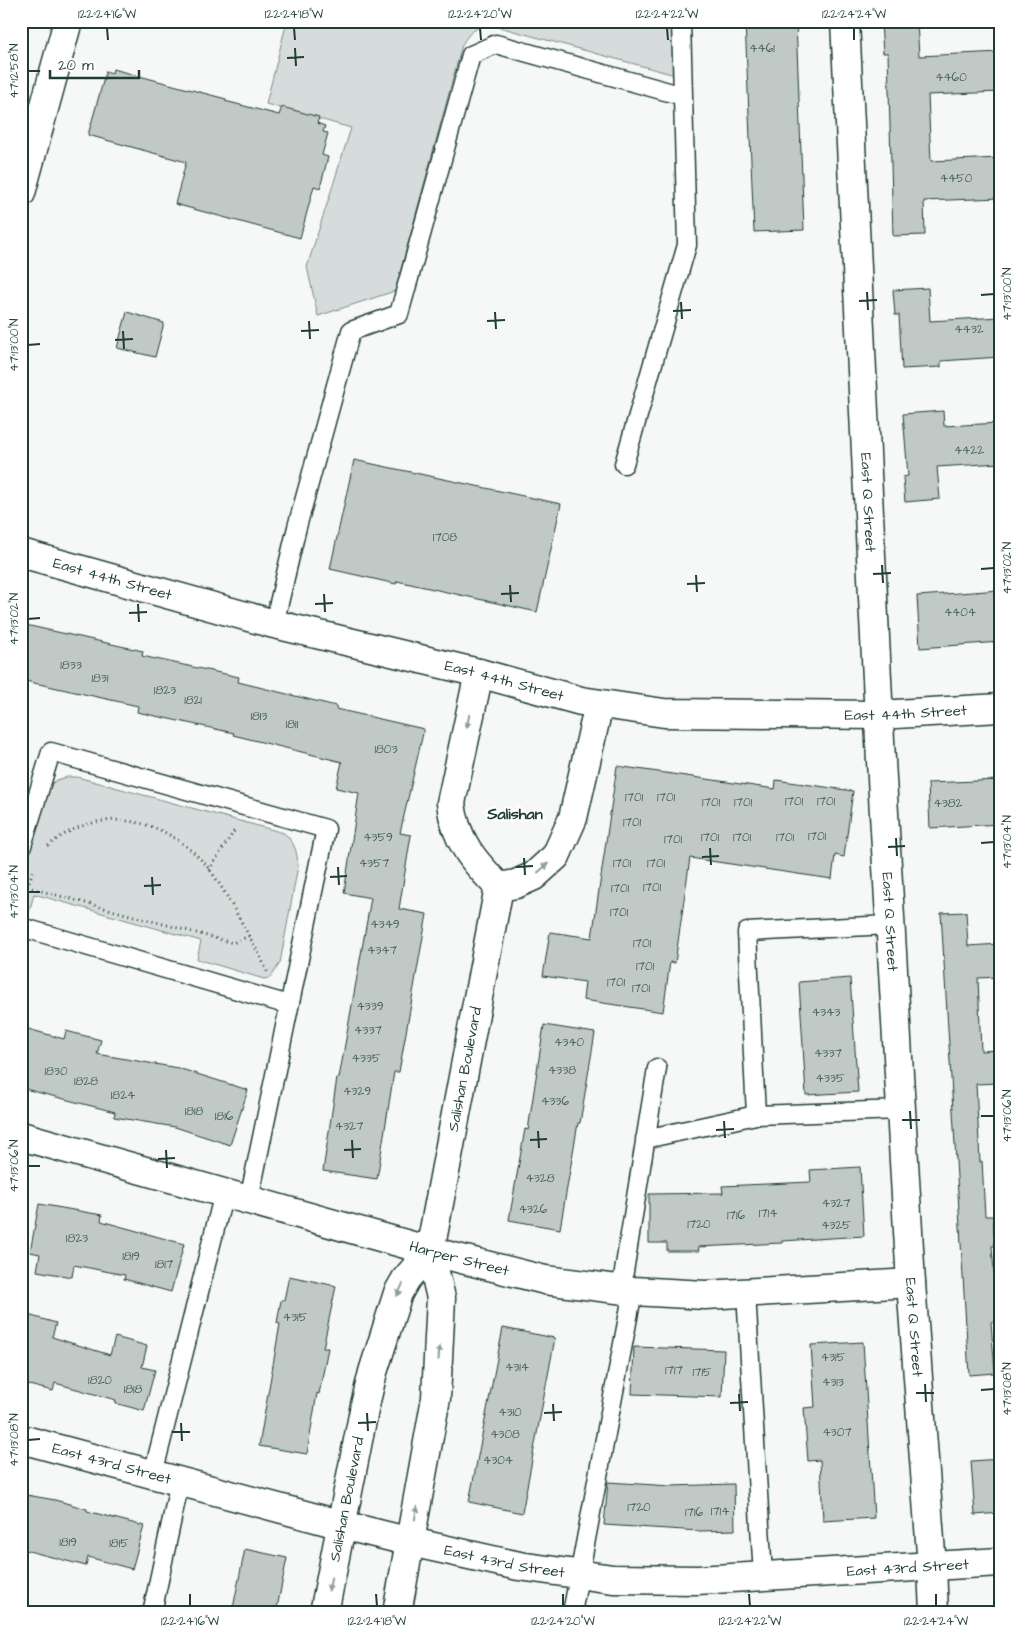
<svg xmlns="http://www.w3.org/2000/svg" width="1021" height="1634" font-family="'Architects Daughter',sans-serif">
	<rect width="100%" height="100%" fill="#f6f7f7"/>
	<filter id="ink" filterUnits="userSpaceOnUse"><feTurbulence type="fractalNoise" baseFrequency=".02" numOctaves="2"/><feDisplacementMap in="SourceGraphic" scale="10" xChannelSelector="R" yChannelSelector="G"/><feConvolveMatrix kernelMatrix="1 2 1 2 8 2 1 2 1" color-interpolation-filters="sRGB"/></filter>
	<g filter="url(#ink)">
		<path fill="#d6dcdb" stroke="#7a8c88" d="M 287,21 L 671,21 L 675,75 L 499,27 C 482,23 470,29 462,45 L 395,291 L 318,316 L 307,267 L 351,128 L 266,104 Z
			M 67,777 L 77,777 L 284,833 C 295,843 297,851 298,866 L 280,963 L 270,978 L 264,979 L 197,959 L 201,941 L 34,894 L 29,913 L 21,910 L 21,875 L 48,786 L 57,780 Z"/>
		<path fill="#c0c9c6" stroke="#1f3d34" d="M 745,21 L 796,21 L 804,230 L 754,232 Z
			M 917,22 L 919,56 L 1000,52 L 1000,92 L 928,95 L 931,161 L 1000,158 L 1000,198 L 924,201 L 925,235 L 893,236 L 888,53 L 883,53 L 881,23 Z
			M 113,69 L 226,99 L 225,101 L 279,115 L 282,107 L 319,117 L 317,123 L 325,126 L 323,132 L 328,133 L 322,155 L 328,157 L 320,188 L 314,186 L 300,238 L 175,204 L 186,162 L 88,135 L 106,71 L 112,73 Z
			M 928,288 L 930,321 L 1000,317 L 1000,357 L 941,361 L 941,367 L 902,369 L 899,315 L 895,315 L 893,290 Z
			M 127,312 L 164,323 L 155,357 L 117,348 Z
			M 943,411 L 944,426 L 1000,423 L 1000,463 L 937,467 L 940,499 L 905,502 L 903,477 L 908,476 L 903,414 Z
			M 354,460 L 561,504 L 537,612 L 397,581 L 396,584 L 330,569 Z
			M 1000,590 L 1000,642 L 920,648 L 917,596 Z
			M 21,624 L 143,651 L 142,656 L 239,677 L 238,682 L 336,706 L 336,709 L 424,729 L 400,833 L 411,835 L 399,909 L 427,914 L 399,1072 L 394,1072 L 377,1179 L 323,1171 L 337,1078 L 339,1078 L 371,898 L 344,893 L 359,793 L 336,788 L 342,762 L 233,735 L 234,733 L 137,712 L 138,706 L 21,680 Z
			M 617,766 L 775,789 L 776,780 L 853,791 L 844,857 L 835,855 L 832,879 L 690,858 L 675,963 L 670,962 L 663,1012 L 583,1000 L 585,982 L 543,976 L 550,932 L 592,938 Z
			M 1000,780 L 1000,824 L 930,828 L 928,783 Z
			M 966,912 L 968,946 L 1000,944 L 1000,977 L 978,978 L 981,1051 L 1000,1050 L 1000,1083 L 976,1084 L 980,1162 L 982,1161 L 985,1216 L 993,1216 L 995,1246 L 992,1246 L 998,1321 L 991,1322 L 995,1373 L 969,1375 L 941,913 Z
			M 850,978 L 858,1092 L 806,1095 L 799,982 Z
			M 544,1025 L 595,1033 L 580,1123 L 578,1123 L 560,1229 L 509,1220 L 525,1129 L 528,1130 Z
			M 21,1027 L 64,1039 L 66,1031 L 101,1040 L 97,1054 L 178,1068 L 248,1090 L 230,1145 L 175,1127 L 114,1117 L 115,1112 L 21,1088 Z
			M 860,1167 L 864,1236 L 782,1241 L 782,1243 L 698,1247 L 699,1251 L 667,1251 L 667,1243 L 649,1243 L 649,1194 L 723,1193 L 722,1186 L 811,1182 L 810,1170 Z
			M 39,1204 L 102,1215 L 101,1221 L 184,1244 L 171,1292 L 124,1279 L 125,1275 L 74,1265 L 72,1277 L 37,1271 L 40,1254 L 30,1252 Z
			M 289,1276 L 336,1286 L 323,1348 L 328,1348 L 319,1394 L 317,1393 L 307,1454 L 259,1446 L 280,1324 L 277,1323 L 281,1300 L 284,1300 Z
			M 21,1313 L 56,1323 L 52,1337 L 110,1355 L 115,1337 L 147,1346 L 142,1367 L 155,1370 L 144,1411 L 115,1403 L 116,1400 L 55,1383 L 53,1391 L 21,1383 Z
			M 503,1328 L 555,1338 L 522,1513 L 469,1502 Z
			M 863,1342 L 874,1518 L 823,1521 L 820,1460 L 808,1461 L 804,1408 L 815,1407 L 811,1345 Z
			M 634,1347 L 724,1350 L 722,1397 L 632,1394 Z
			M 1000,1459 L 1000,1513 L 975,1515 L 971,1461 Z
			M 608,1482 L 671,1486 L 734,1484 L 735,1530 L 700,1531 L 604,1525 Z
			M 21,1494 L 55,1500 L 87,1509 L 87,1511 L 144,1526 L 132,1569 L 88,1557 L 86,1566 L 21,1549 Z
			M 245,1549 L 287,1558 L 276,1613 L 232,1613 Z"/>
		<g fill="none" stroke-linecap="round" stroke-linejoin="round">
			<g stroke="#1f3d34" stroke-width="21">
				<path id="lane" d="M 624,464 L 687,245 L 681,21
					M 274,624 L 297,527 L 351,331 L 399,314 L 471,55 L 496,44 L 683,96
					M 21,849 L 51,752 L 326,829 L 249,1200
					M 21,927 L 289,1005
					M 756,1115 L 747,932 L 890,925
					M 645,1139 L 756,1115 L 901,1110
					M 621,1290 L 657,1068
					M 746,1293 L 763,1576
					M 153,1474 L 224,1193
					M 152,1613 L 180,1481
					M 572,1613 L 633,1291"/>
			</g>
			<g stroke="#1f3d34" stroke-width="31">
				<g id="street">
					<path id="s1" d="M 845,21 L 881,761 L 911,1283 L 932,1567 L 934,1613"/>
					<path d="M 21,193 L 68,21"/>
					<path d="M 479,673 L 451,803 C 455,840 474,862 499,887"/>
					<path d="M 499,887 L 516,884 L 534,876 L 556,856 L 573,818 L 599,704"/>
					<path id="s2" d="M 21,1136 L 430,1251 L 545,1280 L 633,1291 L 705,1295 L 911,1283"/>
					<path id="s3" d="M 21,1439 L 342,1525 L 411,1542 L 519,1566 L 613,1579 L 697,1580 L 1000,1562"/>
					<path id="s4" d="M 324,1613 L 365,1405 L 373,1372 L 398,1293 L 406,1279 L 430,1251"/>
					<path id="s5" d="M 397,1613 L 436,1398 L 441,1298 L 430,1251 L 499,887"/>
				</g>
			</g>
			<g stroke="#1f3d34" stroke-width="31">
				<g id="secondary">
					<path id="s6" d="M 21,553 L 274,624 L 479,673 L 581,701 L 664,713 L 878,715 L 1000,708"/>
				</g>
			</g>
			<path stroke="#1f3d34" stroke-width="3" stroke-dasharray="1 4" stroke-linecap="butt" d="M 48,846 C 99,803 164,817 206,865 C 220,882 231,904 242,923 C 251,940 261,956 268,974
				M 209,870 L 236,828
				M 27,887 L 233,943 L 249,936
				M 21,894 L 27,887 L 33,871"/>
			<use href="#lane" stroke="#fff" stroke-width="18"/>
			<use href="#street" stroke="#fff" stroke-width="28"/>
			<use href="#secondary" stroke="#fff" stroke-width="28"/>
		</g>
		<defs><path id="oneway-solid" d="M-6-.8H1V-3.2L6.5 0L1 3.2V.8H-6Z" transform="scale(1.25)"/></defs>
		<g fill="#8f9e9a">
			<use href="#oneway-solid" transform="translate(468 721) rotate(102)"/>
			<use href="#oneway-solid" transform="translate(543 868) rotate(-42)"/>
			<use href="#oneway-solid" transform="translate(400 1290) rotate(115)"/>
			<use href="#oneway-solid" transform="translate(439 1353) rotate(-86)"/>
			<use href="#oneway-solid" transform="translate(416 1513) rotate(-80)"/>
			<use href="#oneway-solid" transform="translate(330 1584) rotate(101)"/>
		</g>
	</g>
	<path fill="none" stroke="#1f3d34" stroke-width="2" d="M 107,28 L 108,40M 294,28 L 295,40M 480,28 L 481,40M 667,28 L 668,40M 854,28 L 854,40M 295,48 L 296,66M 287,58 L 304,57M 28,71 L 40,71M 867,292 L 868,310M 981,295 L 994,294M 859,301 L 877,300M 681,302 L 682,319M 673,311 L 691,310M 495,312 L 496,329M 309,321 L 310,339M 487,321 L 505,320M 123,331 L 124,349M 301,331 L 319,330M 115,340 L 133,339M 28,345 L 40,344M 882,565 L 883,583M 981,569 L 994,568M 873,574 L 891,573M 696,575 L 697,592M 687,584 L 705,583M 510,585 L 511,602M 324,594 L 325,612M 501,594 L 519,593M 138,604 L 139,622M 315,604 L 333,603M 129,613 L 147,612M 28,619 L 40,618M 896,838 L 897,856M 981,843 L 994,842M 888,847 L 905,846M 710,848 L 711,865M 702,857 L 719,856M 524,858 L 525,875M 338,867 L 339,885M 516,867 L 533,866M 152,877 L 153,895M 330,877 L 347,876M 144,886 L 161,885M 28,892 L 40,892M 910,1111 L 911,1129M 981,1116 L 994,1116M 902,1120 L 920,1120M 724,1121 L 725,1138M 716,1130 L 734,1129M 538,1131 L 539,1148M 352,1140 L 353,1158M 530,1140 L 547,1139M 166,1150 L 167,1168M 344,1150 L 361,1149M 158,1159 L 175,1158M 28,1166 L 40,1166M 925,1384 L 926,1402M 981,1390 L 994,1389M 916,1393 L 934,1393M 739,1394 L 740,1411M 730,1403 L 748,1402M 553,1404 L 554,1421M 367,1413 L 368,1431M 544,1413 L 562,1412M 181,1423 L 182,1441M 358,1423 L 376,1422M 172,1432 L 190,1432M 28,1440 L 40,1439M 190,1594 L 190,1606M 376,1594 L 377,1606M 563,1594 L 563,1606M 749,1594 L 750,1606M 936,1594 L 936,1606"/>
	<g text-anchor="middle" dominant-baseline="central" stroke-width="4.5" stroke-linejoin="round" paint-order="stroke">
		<g font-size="12" fill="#476058">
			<text x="762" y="48">4461</text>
			<text x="951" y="77">4460</text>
			<text x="956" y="178">4450</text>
			<text x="969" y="329">4432</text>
			<text x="969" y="450">4422</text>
			<text x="445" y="537">1708</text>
			<text x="960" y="612">4404</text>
			<text x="71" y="665">1833</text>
			<text x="100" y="678">1831</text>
			<text x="165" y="690">1823</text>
			<text x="193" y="700">1821</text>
			<text x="259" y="716">1813</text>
			<text x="292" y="724">1811</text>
			<text x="386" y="749">1803</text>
			<text x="634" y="797">1701</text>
			<text x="666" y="797">1701</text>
			<text x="794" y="801">1701</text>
			<text x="826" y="801">1701</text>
			<text x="711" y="802">1701</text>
			<text x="743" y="802">1701</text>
			<text x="948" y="803">4382</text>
			<text x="632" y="822">1701</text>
			<text x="817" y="836">1701</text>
			<text x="378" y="837">4359</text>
			<text x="710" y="837">1701</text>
			<text x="742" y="837">1701</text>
			<text x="785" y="837">1701</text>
			<text x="673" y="839">1701</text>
			<text x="374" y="863">4357</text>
			<text x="622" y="863">1701</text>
			<text x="656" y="863">1701</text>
			<text x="652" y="887">1701</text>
			<text x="620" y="888">1701</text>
			<text x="619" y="912">1701</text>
			<text x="385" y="924">4349</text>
			<text x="642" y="943">1701</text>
			<text x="382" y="950">4347</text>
			<text x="645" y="966">1701</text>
			<text x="616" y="982">1701</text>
			<text x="641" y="988">1701</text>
			<text x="370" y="1006">4339</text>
			<text x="826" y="1012">4343</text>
			<text x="368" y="1030">4337</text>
			<text x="569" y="1042">4340</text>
			<text x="828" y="1053">4337</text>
			<text x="366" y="1058">4335</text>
			<text x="562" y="1070">4338</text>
			<text x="56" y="1071">1830</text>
			<text x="830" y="1078">4335</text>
			<text x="86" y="1081">1828</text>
			<text x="357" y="1091">4329</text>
			<text x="123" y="1095">1824</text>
			<text x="555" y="1101">4336</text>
			<text x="194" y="1111">1818</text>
			<text x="224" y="1116">1816</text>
			<text x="349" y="1126">4327</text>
			<text x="540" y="1178">4328</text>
			<text x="836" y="1203">4327</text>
			<text x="533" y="1209">4326</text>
			<text x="768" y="1213">1714</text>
			<text x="736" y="1215">1716</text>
			<text x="699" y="1224">1720</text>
			<text x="836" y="1225">4325</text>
			<text x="77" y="1238">1823</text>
			<text x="131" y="1256">1819</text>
			<text x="164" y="1264">1817</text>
			<text x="295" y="1317">4315</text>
			<text x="833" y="1357">4315</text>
			<text x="517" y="1367">4314</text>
			<text x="674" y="1370">1717</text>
			<text x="702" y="1372">1715</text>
			<text x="100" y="1380">1820</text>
			<text x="833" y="1382">4313</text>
			<text x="133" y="1389">1818</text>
			<text x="510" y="1412">4310</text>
			<text x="837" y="1432">4307</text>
			<text x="505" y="1434">4308</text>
			<text x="498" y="1460">4304</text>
			<text x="639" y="1507">1720</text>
			<text x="720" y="1511">1714</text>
			<text x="694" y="1512">1716</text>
			<text x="68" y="1542">1819</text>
			<text x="119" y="1543">1815</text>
		</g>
		<g font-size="15" fill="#1f3d34" stroke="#fff">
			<text stroke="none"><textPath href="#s1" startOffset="482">East Q Street</textPath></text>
			<text stroke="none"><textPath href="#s6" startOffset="95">East 44th Street</textPath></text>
			<text stroke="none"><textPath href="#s6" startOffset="500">East 44th Street</textPath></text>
			<text stroke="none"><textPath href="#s6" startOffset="905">East 44th Street</textPath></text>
			<text stroke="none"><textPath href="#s1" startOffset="902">East Q Street</textPath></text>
			<text stroke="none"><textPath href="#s5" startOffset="552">Salishan Boulevard</textPath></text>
			<text stroke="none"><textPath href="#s2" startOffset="455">Harper Street</textPath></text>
			<text stroke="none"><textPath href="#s1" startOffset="1308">East Q Street</textPath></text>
			<text stroke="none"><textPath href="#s3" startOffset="94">East 43rd Street</textPath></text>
			<text stroke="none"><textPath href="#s4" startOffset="116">Salishan Boulevard</textPath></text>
			<text stroke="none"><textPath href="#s3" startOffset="499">East 43rd Street</textPath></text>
			<text stroke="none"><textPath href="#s3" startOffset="904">East 43rd Street</textPath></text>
		</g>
		<g font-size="16" font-weight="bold" fill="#1f3d34" stroke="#fff">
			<text x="515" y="814">Salishan</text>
		</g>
	</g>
	<rect width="1021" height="1634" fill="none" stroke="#fff" stroke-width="55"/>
	<path d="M50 70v8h89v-8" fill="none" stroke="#1f3d34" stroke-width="2.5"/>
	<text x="58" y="70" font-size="15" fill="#1f3d34" stroke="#ffffff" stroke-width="4" paint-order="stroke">20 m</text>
	<rect x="28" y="28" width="966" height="1578" fill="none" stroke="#1f3d34" stroke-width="2"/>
	<g font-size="12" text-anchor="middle" fill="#1f3d34">
		<text x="107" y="18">122°24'16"W</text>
		<text x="294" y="18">122°24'18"W</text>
		<text x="480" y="18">122°24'20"W</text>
		<text x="667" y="18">122°24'22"W</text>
		<text x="854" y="18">122°24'24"W</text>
		<text transform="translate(14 71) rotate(-90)" y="4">47°12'58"N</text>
		<text transform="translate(1007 294) rotate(-90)" y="4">47°13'00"N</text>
		<text transform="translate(14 345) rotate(-90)" y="4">47°13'00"N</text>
		<text transform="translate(1007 568) rotate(-90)" y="4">47°13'02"N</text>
		<text transform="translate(14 619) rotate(-90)" y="4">47°13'02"N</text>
		<text transform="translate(1007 842) rotate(-90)" y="4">47°13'04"N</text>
		<text transform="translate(14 892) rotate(-90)" y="4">47°13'04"N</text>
		<text transform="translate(1007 1116) rotate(-90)" y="4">47°13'06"N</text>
		<text transform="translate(14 1166) rotate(-90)" y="4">47°13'06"N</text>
		<text transform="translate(1007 1389) rotate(-90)" y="4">47°13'08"N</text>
		<text transform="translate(14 1440) rotate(-90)" y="4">47°13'08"N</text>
		<text x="190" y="1625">122°24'16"W</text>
		<text x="377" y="1625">122°24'18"W</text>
		<text x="563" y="1625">122°24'20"W</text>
		<text x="750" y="1625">122°24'22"W</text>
		<text x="936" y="1625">122°24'24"W</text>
	</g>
</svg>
